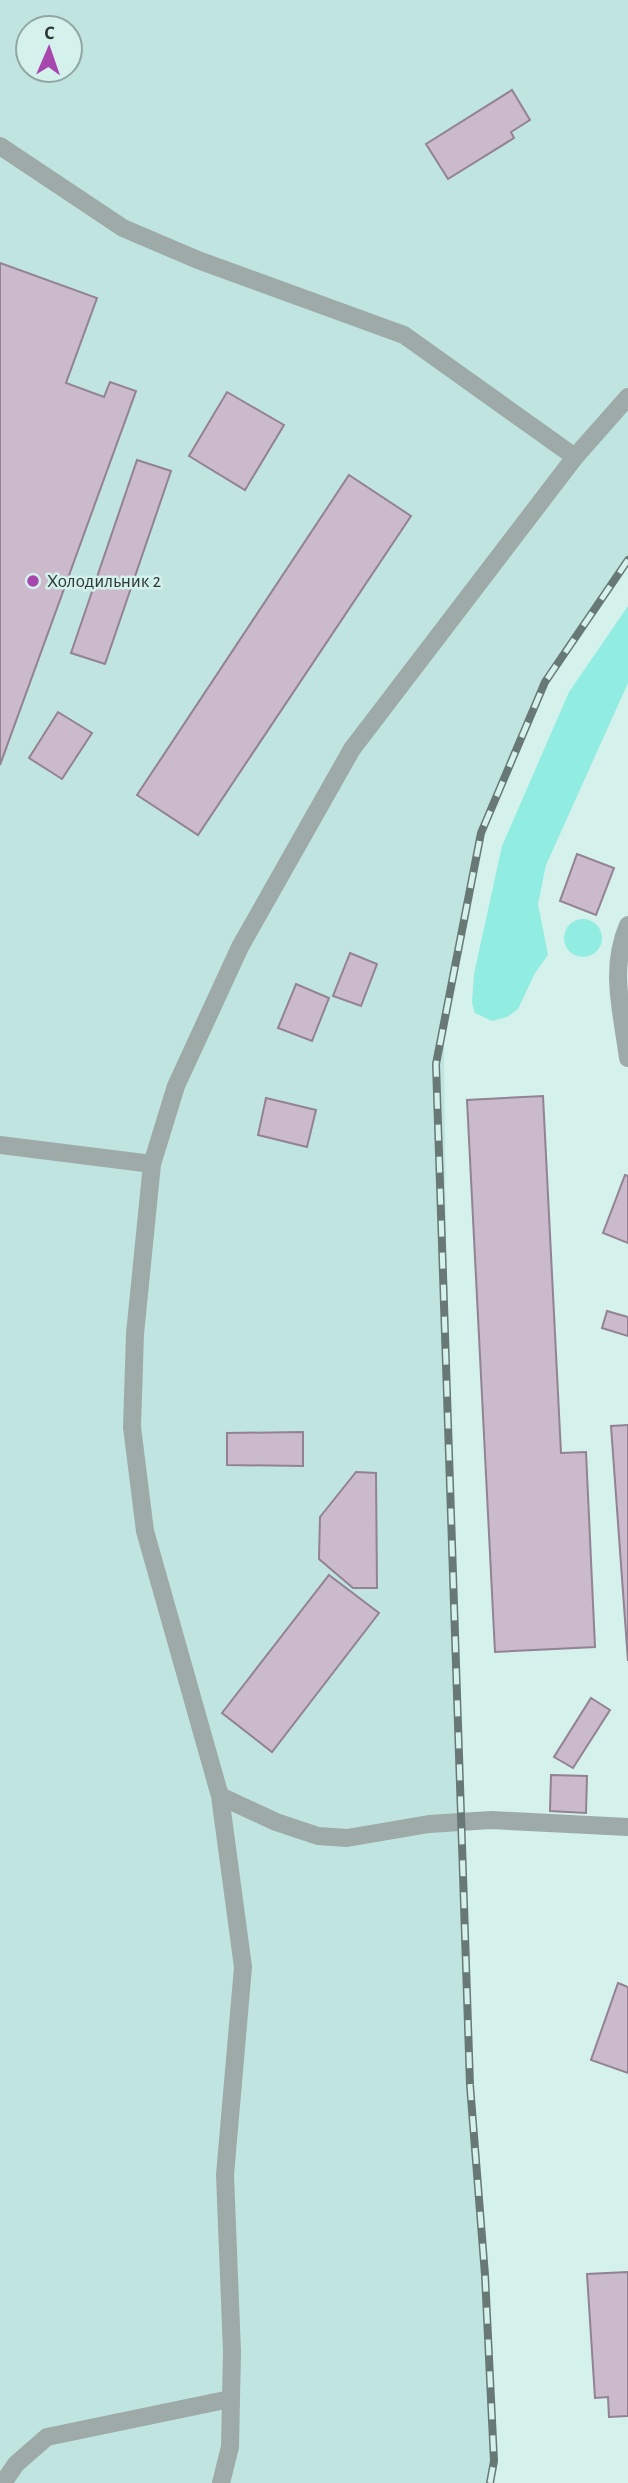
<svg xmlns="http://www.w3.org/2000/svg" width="628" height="2483" font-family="'Alegreya Sans',sans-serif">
	<rect width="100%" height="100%" fill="#d4f1ec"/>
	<path fill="#c0e5e0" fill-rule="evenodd" d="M 0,0 L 628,0 L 628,560 L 545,682 L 481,833 L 444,1025 L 447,1392 L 470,2085 L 485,2275 L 494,2461 L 490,2483 L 0,2483 ZM 28,28 L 70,28 L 70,70 L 28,70 Z"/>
	<path fill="#91ede1" d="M 628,606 L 628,683 L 546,865 L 538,904 L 548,955 L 535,973 L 518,1009 L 507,1017 L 492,1021 L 475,1013 L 472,1003 L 474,974 L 502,846 L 569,692 Z
		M564 938a19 19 0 1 1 38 0a19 19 0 1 1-38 0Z"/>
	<path fill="#cbbacc" stroke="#928292" stroke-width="2" d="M 512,90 L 530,120 L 511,132 L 514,138 L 448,179 L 426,144 Z
		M 0,263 L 97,298 L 66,383 L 104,397 L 110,382 L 136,391 L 0,765 Z
		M 227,392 L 284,425 L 245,490 L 189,456 Z
		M 137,460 L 171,471 L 105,664 L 71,653 Z
		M 349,475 L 411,516 L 198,835 L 137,795 Z
		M 58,712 L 92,733 L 62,779 L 29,758 Z
		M 577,854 L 614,868 L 596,915 L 560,901 Z
		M 350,953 L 377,964 L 361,1006 L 333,996 Z
		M 296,984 L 329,998 L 312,1041 L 278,1028 Z
		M 543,1096 L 561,1453 L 586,1452 L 595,1647 L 495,1652 L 467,1100 Z
		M 266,1098 L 316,1110 L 307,1147 L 258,1135 Z
		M 625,1175 L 628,1176 L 628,1243 L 603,1233 Z
		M 607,1311 L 628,1317 L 628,1336 L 602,1328 Z
		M 628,1425 L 628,1661 L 611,1426 Z
		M 303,1432 L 303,1466 L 227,1465 L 227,1433 Z
		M 356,1472 L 376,1473 L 377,1588 L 353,1588 L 319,1559 L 320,1517 Z
		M 329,1575 L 379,1613 L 272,1752 L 222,1713 Z
		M 591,1698 L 610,1710 L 573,1768 L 554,1757 Z
		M 551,1775 L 587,1776 L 586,1813 L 550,1811 Z
		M 618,1983 L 628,1987 L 628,2073 L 591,2060 Z
		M 628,2272 L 628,2416 L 609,2417 L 608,2397 L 595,2398 L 587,2274 Z"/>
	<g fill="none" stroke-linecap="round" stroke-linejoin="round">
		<path stroke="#9eaaa8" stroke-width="18" d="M 0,146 L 123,228 L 198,260 L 404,335 L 575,457
			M 628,925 C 609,969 622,1012 628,1058
			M 0,1145 L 152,1164
			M 220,1796 L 276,1822 L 318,1836 L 347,1838 L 429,1824 L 491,1820 L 628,1827
			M 3,2483 L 16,2464 L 47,2437 L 230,2399
			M 221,2483 L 230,2447 L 232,2352 L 225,2175 L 243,1967 L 220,1796 L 145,1531 L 132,1427 L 135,1334 L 152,1164 L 176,1086 L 240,947 L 352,749 L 575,457 L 628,397"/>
		<g stroke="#677875" stroke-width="8">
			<path id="rail" d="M 490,2483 L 494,2461 L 485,2275 L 470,2085 L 436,1064 L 481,833 L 545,682 L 628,560"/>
		</g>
		<use href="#rail" stroke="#d4f1ec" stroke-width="5" stroke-dasharray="16" stroke-linecap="butt"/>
	</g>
	<circle fill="#a746ad" stroke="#d4f1ec" stroke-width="2.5" cx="33" cy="581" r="7"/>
	<g text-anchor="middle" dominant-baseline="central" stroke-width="5" stroke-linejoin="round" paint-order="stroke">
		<g font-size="19" fill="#2e3937" stroke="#d4f1ec" text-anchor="start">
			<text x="47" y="581">Холодильник 2</text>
		</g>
	</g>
	<g transform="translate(49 49) rotate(2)"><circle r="33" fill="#d4f1ec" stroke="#92a7a4" stroke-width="2"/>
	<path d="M0-5L12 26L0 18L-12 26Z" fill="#a746ad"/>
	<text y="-10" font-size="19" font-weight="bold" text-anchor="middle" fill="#2e3937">С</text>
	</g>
</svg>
